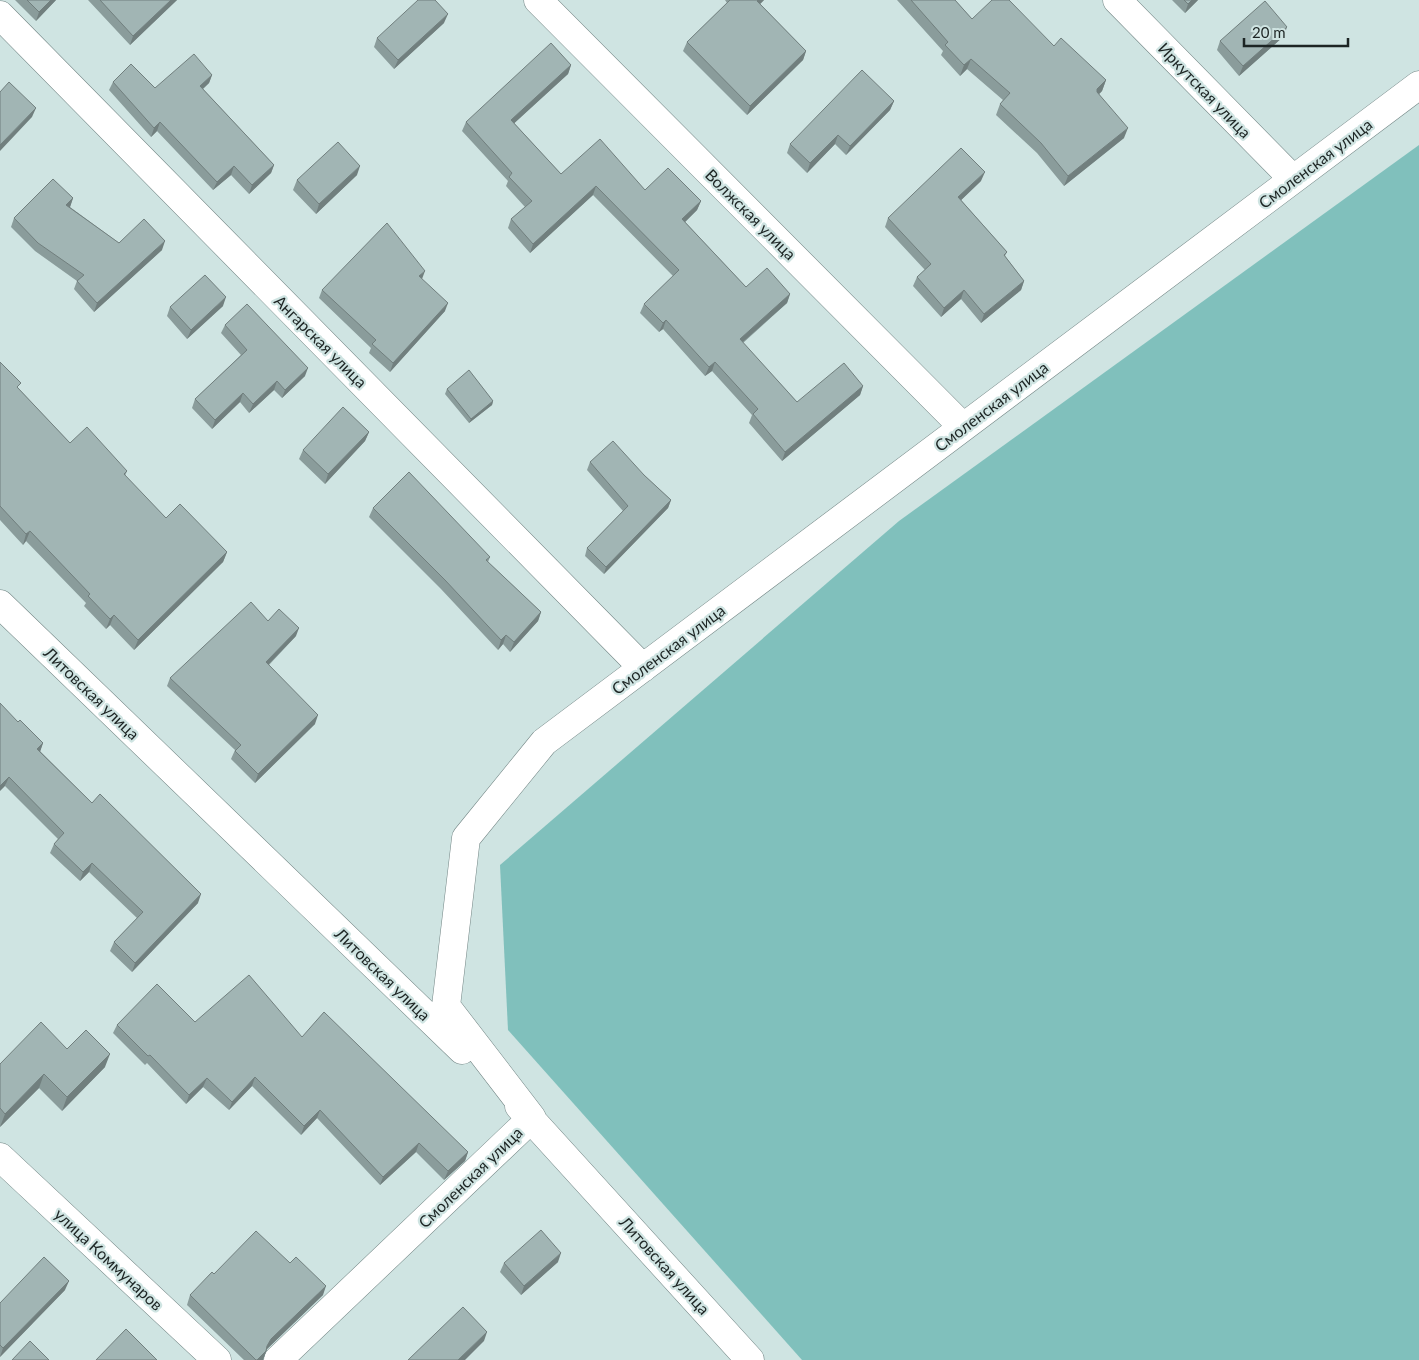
<svg xmlns="http://www.w3.org/2000/svg" width="1419" height="1360" font-family="Lato,sans-serif">
	<rect width="100%" height="100%" fill="#cfe4e2"/>
	<path fill="#80c0bc" d="M 1419,145 L 1419,1360 L 802,1360 L 508,1030 L 500,865 L 899,521 Z"/>
	<g fill="none" stroke-linecap="round" stroke-linejoin="round">
		<g stroke="#718483" stroke-width="29">
			<path id="minor" d="M 538,0 L 963,427
				M 1117,0 L 1293,179
				M 0,15 L 643,668
				M 0,604 L 462,1050
				M 519,1106 L 750,1360
				M 0,1157 L 217,1360
				M 278,1360 L 532,1118 L 446,1006 L 466,838 L 544,742 L 1419,85"/>
		</g>
		<use href="#minor" stroke="#fff" stroke-width="28"/>
	</g>
	<path fill="#8a9c9b" d="M 15,0 L 56,0 L 36,21 Z
		M 88,0 L 177,0 L 130,45 Z
		M 725,0 L 764,0 L 760,4 L 806,51 L 803,60 L 747,115 L 683,51 L 687,42 L 727,3 Z
		M 897,0 L 955,0 L 972,19 L 1054,46 L 1106,80 L 1102,91 L 1099,94 L 1124,138 L 1064,186 L 1037,153 L 996,115 L 1000,104 L 1003,100 L 967,69 L 960,76 L 941,55 L 943,51 Z
		M 1172,0 L 1198,0 L 1185,13 Z
		M 444,23 L 394,69 L 374,47 L 377,38 Z
		M 1284,36 L 1239,76 L 1217,50 L 1220,41 Z
		M 571,65 L 568,74 L 514,123 L 561,174 L 701,201 L 697,210 L 685,222 L 746,287 L 790,294 L 787,303 L 743,343 L 797,402 L 863,386 L 860,395 L 782,461 L 749,423 L 752,415 L 712,371 L 705,376 L 663,329 L 659,332 L 640,313 L 644,304 L 673,276 L 593,195 L 530,253 L 508,228 L 511,219 L 525,207 L 506,186 L 508,181 L 462,131 L 466,122 Z
		M 212,75 L 209,83 L 203,89 L 274,165 L 271,173 L 249,194 L 231,175 L 213,190 L 157,131 L 151,137 L 109,90 L 113,82 L 155,88 Z
		M 894,101 L 890,110 L 846,155 L 835,144 L 807,173 L 787,153 L 790,144 Z
		M 357,175 L 316,214 L 293,190 L 297,180 Z
		M 981,181 L 961,200 L 1007,252 L 1005,256 L 1024,281 L 1021,290 L 981,323 L 961,299 L 941,317 L 913,286 L 917,277 L 925,270 L 885,227 L 888,218 Z
		M 73,198 L 70,207 L 119,243 L 162,250 L 94,312 L 74,289 L 77,281 L 35,251 L 11,227 L 14,218 Z
		M 422,279 L 445,311 L 390,372 L 369,353 L 371,348 L 319,298 L 322,290 Z
		M 223,306 L 187,339 L 167,316 L 170,307 Z
		M 225,325 L 305,376 L 282,398 L 274,390 L 249,413 L 240,402 L 212,429 L 192,408 L 195,399 L 241,355 L 221,333 Z
		M 0,362 L 19,389 L 70,443 L 127,471 L 125,476 L 166,518 L 227,552 L 223,562 L 134,650 L 110,625 L 106,629 L 84,606 L 86,603 L 26,541 L 23,545 L 0,520 Z
		M 447,389 L 493,401 L 492,405 L 469,423 L 445,394 Z
		M 369,432 L 365,441 L 325,484 L 299,459 L 303,450 Z
		M 590,462 L 644,475 L 671,500 L 668,508 L 604,574 L 585,556 L 587,548 L 623,511 L 587,470 Z
		M 373,508 L 490,557 L 488,562 L 541,612 L 538,621 L 510,652 L 503,644 L 498,650 L 441,589 L 369,517 Z
		M 296,636 L 269,665 L 315,724 L 255,783 L 231,759 L 235,750 L 167,686 L 170,678 Z
		M 18,722 L 43,743 L 40,751 L 92,803 L 198,903 L 132,972 L 110,951 L 114,942 L 137,918 L 89,872 L 80,881 L 50,853 L 54,844 L 58,839 L 5,786 Z
		M 195,1022 L 302,1037 L 468,1152 L 465,1161 L 444,1180 L 416,1152 L 380,1185 L 317,1118 L 301,1135 L 252,1086 L 229,1110 L 203,1087 L 186,1104 L 147,1063 L 145,1065 L 113,1033 L 117,1025 Z
		M 67,1049 L 105,1067 L 62,1111 L 39,1088 L 0,1127 L 0,1064 Z
		M 558,1262 L 521,1295 L 500,1272 L 504,1263 Z
		M 214,1274 L 323,1295 L 267,1349 L 263,1360 L 244,1360 L 187,1305 L 190,1295 Z
		M 65,1290 L 0,1357 L 0,1303 Z"/>
	<path fill="#717f7e" d="M 51,0 L 56,0 L 36,21 L 39,12 Z
		M 171,0 L 177,0 L 130,45 L 133,36 Z
		M 758,0 L 764,0 L 754,10 L 757,1 Z
		M 1192,0 L 1198,0 L 1185,13 L 1188,4 Z
		M 448,14 L 444,23 L 394,69 L 398,60 Z
		M 1287,27 L 1284,36 L 1239,76 L 1243,66 Z
		M 806,51 L 803,60 L 747,115 L 750,106 Z
		M 971,59 L 967,69 L 960,76 L 964,65 Z
		M 571,65 L 568,74 L 508,129 L 511,120 Z
		M 212,75 L 209,83 L 197,94 L 200,86 Z
		M 1106,80 L 1102,91 L 1093,100 L 1097,89 Z
		M 894,101 L 890,110 L 846,155 L 850,146 Z
		M 36,108 L 32,117 L 0,151 L 0,145 Z
		M 160,122 L 157,131 L 151,137 L 154,128 Z
		M 1128,128 L 1124,138 L 1064,186 L 1068,176 Z
		M 838,135 L 835,144 L 807,173 L 810,163 Z
		M 274,165 L 271,173 L 249,194 L 252,185 Z
		M 234,166 L 231,175 L 213,190 L 217,182 Z
		M 360,166 L 357,175 L 316,214 L 319,204 Z
		M 985,172 L 981,181 L 955,206 L 958,197 Z
		M 596,186 L 593,195 L 530,253 L 533,244 Z
		M 73,198 L 70,207 L 63,214 L 66,205 Z
		M 701,201 L 697,210 L 679,228 L 682,219 Z
		M 165,241 L 162,250 L 94,312 L 97,303 Z
		M 425,271 L 422,279 L 419,276 Z
		M 1024,281 L 1021,290 L 981,323 L 984,314 Z
		M 964,290 L 961,299 L 941,317 L 944,308 Z
		M 790,294 L 787,303 L 736,348 L 740,339 Z
		M 226,297 L 223,306 L 187,339 L 191,330 Z
		M 448,303 L 445,311 L 390,372 L 393,363 Z
		M 666,320 L 663,329 L 659,332 L 663,323 Z
		M 715,362 L 712,371 L 705,376 L 709,367 Z
		M 308,368 L 305,376 L 282,398 L 285,390 Z
		M 277,381 L 274,390 L 249,413 L 253,404 Z
		M 863,386 L 860,395 L 782,461 L 785,452 Z
		M 243,393 L 240,402 L 212,429 L 215,420 Z
		M 493,401 L 492,405 L 469,423 L 471,419 Z
		M 369,432 L 365,441 L 325,484 L 328,474 Z
		M 671,500 L 668,508 L 604,574 L 606,567 Z
		M 30,531 L 26,541 L 23,545 L 26,534 Z
		M 227,552 L 223,562 L 134,650 L 138,640 Z
		M 541,612 L 538,621 L 510,652 L 514,642 Z
		M 114,615 L 110,625 L 106,629 L 110,619 Z
		M 299,628 L 296,636 L 263,670 L 266,662 Z
		M 506,635 L 503,644 L 498,650 L 501,640 Z
		M 318,715 L 315,724 L 255,783 L 258,774 Z
		M 43,743 L 40,752 L 37,749 Z
		M 9,777 L 5,786 L 0,791 L 0,786 Z
		M 92,863 L 89,872 L 80,881 L 83,872 Z
		M 201,894 L 198,903 L 132,972 L 135,963 Z
		M 110,1054 L 105,1067 L 62,1111 L 67,1097 Z
		M 44,1074 L 39,1088 L 0,1127 L 5,1114 Z
		M 255,1077 L 252,1086 L 229,1110 L 232,1102 Z
		M 207,1078 L 203,1087 L 186,1104 L 189,1095 Z
		M 320,1110 L 317,1118 L 301,1135 L 304,1126 Z
		M 419,1143 L 416,1152 L 380,1185 L 383,1177 Z
		M 468,1152 L 465,1161 L 444,1180 L 448,1171 Z
		M 561,1253 L 558,1262 L 521,1295 L 524,1286 Z
		M 69,1281 L 65,1290 L 0,1357 L 3,1348 Z
		M 326,1286 L 323,1295 L 267,1349 L 263,1360 L 257,1360 L 271,1339 Z
		M 487,1332 L 484,1341 L 465,1360 L 458,1360 Z"/>
	<path fill="#a1b5b4" stroke="#717f7e" d="M 27,0 L 51,0 L 39,12 Z
		M 100,0 L 171,0 L 133,36 Z
		M 418,0 L 435,0 L 448,14 L 398,60 L 377,38 Z
		M 730,0 L 758,0 L 757,1 L 806,51 L 750,106 L 687,42 Z
		M 911,0 L 955,0 L 972,19 L 992,0 L 1009,0 L 1054,46 L 1061,38 L 1106,80 L 1097,89 L 1097,92 L 1128,128 L 1068,176 L 1041,143 L 1000,104 L 1010,93 L 971,59 L 964,65 L 945,45 L 948,42 Z
		M 1184,0 L 1192,0 L 1188,4 Z
		M 1265,1 L 1287,27 L 1243,66 L 1220,41 Z
		M 551,43 L 571,65 L 511,120 L 561,174 L 600,139 L 645,190 L 668,168 L 701,201 L 682,219 L 746,287 L 767,268 L 790,294 L 740,339 L 797,402 L 844,363 L 863,386 L 785,452 L 753,414 L 758,409 L 715,362 L 709,367 L 666,320 L 663,323 L 644,304 L 679,270 L 596,186 L 533,244 L 511,219 L 532,201 L 509,177 L 512,173 L 466,122 Z
		M 194,54 L 212,75 L 200,86 L 274,165 L 252,185 L 234,166 L 217,182 L 160,122 L 154,128 L 113,82 L 131,64 L 155,88 Z
		M 862,70 L 894,101 L 850,146 L 838,135 L 810,163 L 790,144 Z
		M 9,82 L 36,108 L 0,145 L 0,92 Z
		M 338,142 L 360,166 L 319,204 L 297,180 Z
		M 961,148 L 985,172 L 958,197 L 1007,252 L 1004,255 L 1024,281 L 984,314 L 964,290 L 944,308 L 917,277 L 931,264 L 888,218 Z
		M 53,179 L 73,198 L 66,205 L 119,243 L 144,219 L 165,241 L 97,303 L 77,281 L 84,275 L 38,243 L 14,218 Z
		M 387,223 L 425,271 L 419,276 L 448,303 L 393,363 L 372,344 L 376,340 L 322,290 Z
		M 205,275 L 226,297 L 191,330 L 170,307 Z
		M 247,304 L 308,368 L 285,390 L 277,381 L 253,404 L 243,393 L 215,420 L 195,399 L 247,350 L 225,325 Z
		M 0,362 L 21,383 L 17,387 L 70,443 L 87,427 L 127,471 L 124,474 L 166,518 L 180,504 L 227,552 L 138,640 L 114,615 L 110,619 L 88,596 L 90,594 L 30,531 L 26,534 L 0,506 Z
		M 469,370 L 493,401 L 471,419 L 447,389 Z
		M 343,407 L 369,432 L 328,474 L 303,450 Z
		M 613,441 L 644,475 L 671,500 L 606,567 L 587,548 L 628,506 L 590,462 Z
		M 409,472 L 490,557 L 486,560 L 541,612 L 514,642 L 506,635 L 501,640 L 445,580 L 373,508 Z
		M 251,602 L 268,621 L 279,609 L 299,628 L 266,662 L 318,715 L 258,774 L 235,751 L 241,745 L 170,678 Z
		M 0,703 L 18,722 L 20,720 L 43,743 L 37,749 L 92,803 L 100,794 L 201,894 L 135,963 L 114,942 L 143,912 L 92,863 L 83,872 L 54,844 L 64,833 L 9,777 L 0,786 Z
		M 249,975 L 302,1037 L 324,1012 L 468,1152 L 448,1171 L 419,1143 L 383,1177 L 320,1110 L 304,1126 L 255,1077 L 232,1102 L 207,1078 L 189,1095 L 150,1055 L 148,1056 L 117,1025 L 157,984 L 195,1022 Z
		M 41,1022 L 67,1049 L 86,1030 L 110,1054 L 67,1097 L 44,1074 L 5,1114 L 0,1108 L 0,1064 Z
		M 541,1230 L 561,1253 L 524,1286 L 504,1263 Z
		M 256,1231 L 290,1263 L 296,1257 L 326,1286 L 271,1339 L 267,1346 L 266,1351 L 257,1360 L 256,1360 L 190,1295 L 212,1272 L 214,1274 Z
		M 44,1257 L 69,1281 L 3,1348 L 0,1345 L 0,1303 Z
		M 463,1307 L 487,1332 L 458,1360 L 408,1360 Z
		M 126,1329 L 157,1360 L 96,1360 Z
		M 30,1341 L 49,1360 L 12,1360 Z"/>
	<g text-anchor="middle" dominant-baseline="central" stroke-width="4.5" stroke-linejoin="round" paint-order="stroke">
		<g font-size="16" fill="#1d2524" stroke="#cfe4e2">
			<text transform="translate(1205 90) rotate(46)">Иркутская улица</text>
			<text transform="translate(1315 163) rotate(-37)">Смоленская улица</text>
			<text transform="translate(751 214) rotate(45)">Волжская улица</text>
			<text transform="translate(321 341) rotate(45)">Ангарская улица</text>
			<text transform="translate(991 406) rotate(-37)">Смоленская улица</text>
			<text transform="translate(668 649) rotate(-37)">Смоленская улица</text>
			<text transform="translate(92 693) rotate(44)">Литовская улица</text>
			<text transform="translate(383 974) rotate(44)">Литовская улица</text>
			<text transform="translate(470 1177) rotate(-44)">Смоленская улица</text>
			<text transform="translate(109 1259) rotate(43)">улица Коммунаров</text>
			<text transform="translate(665 1265) rotate(48)">Литовская улица</text>
		</g>
	</g>
	<path d="M1244 38v8h104v-8" fill="none" stroke="#1d2524" stroke-width="2.5"/>
	<text x="1252" y="38" font-size="15" fill="#1d2524" stroke="#cfe4e2" stroke-width="4" paint-order="stroke">20 m</text>
</svg>
